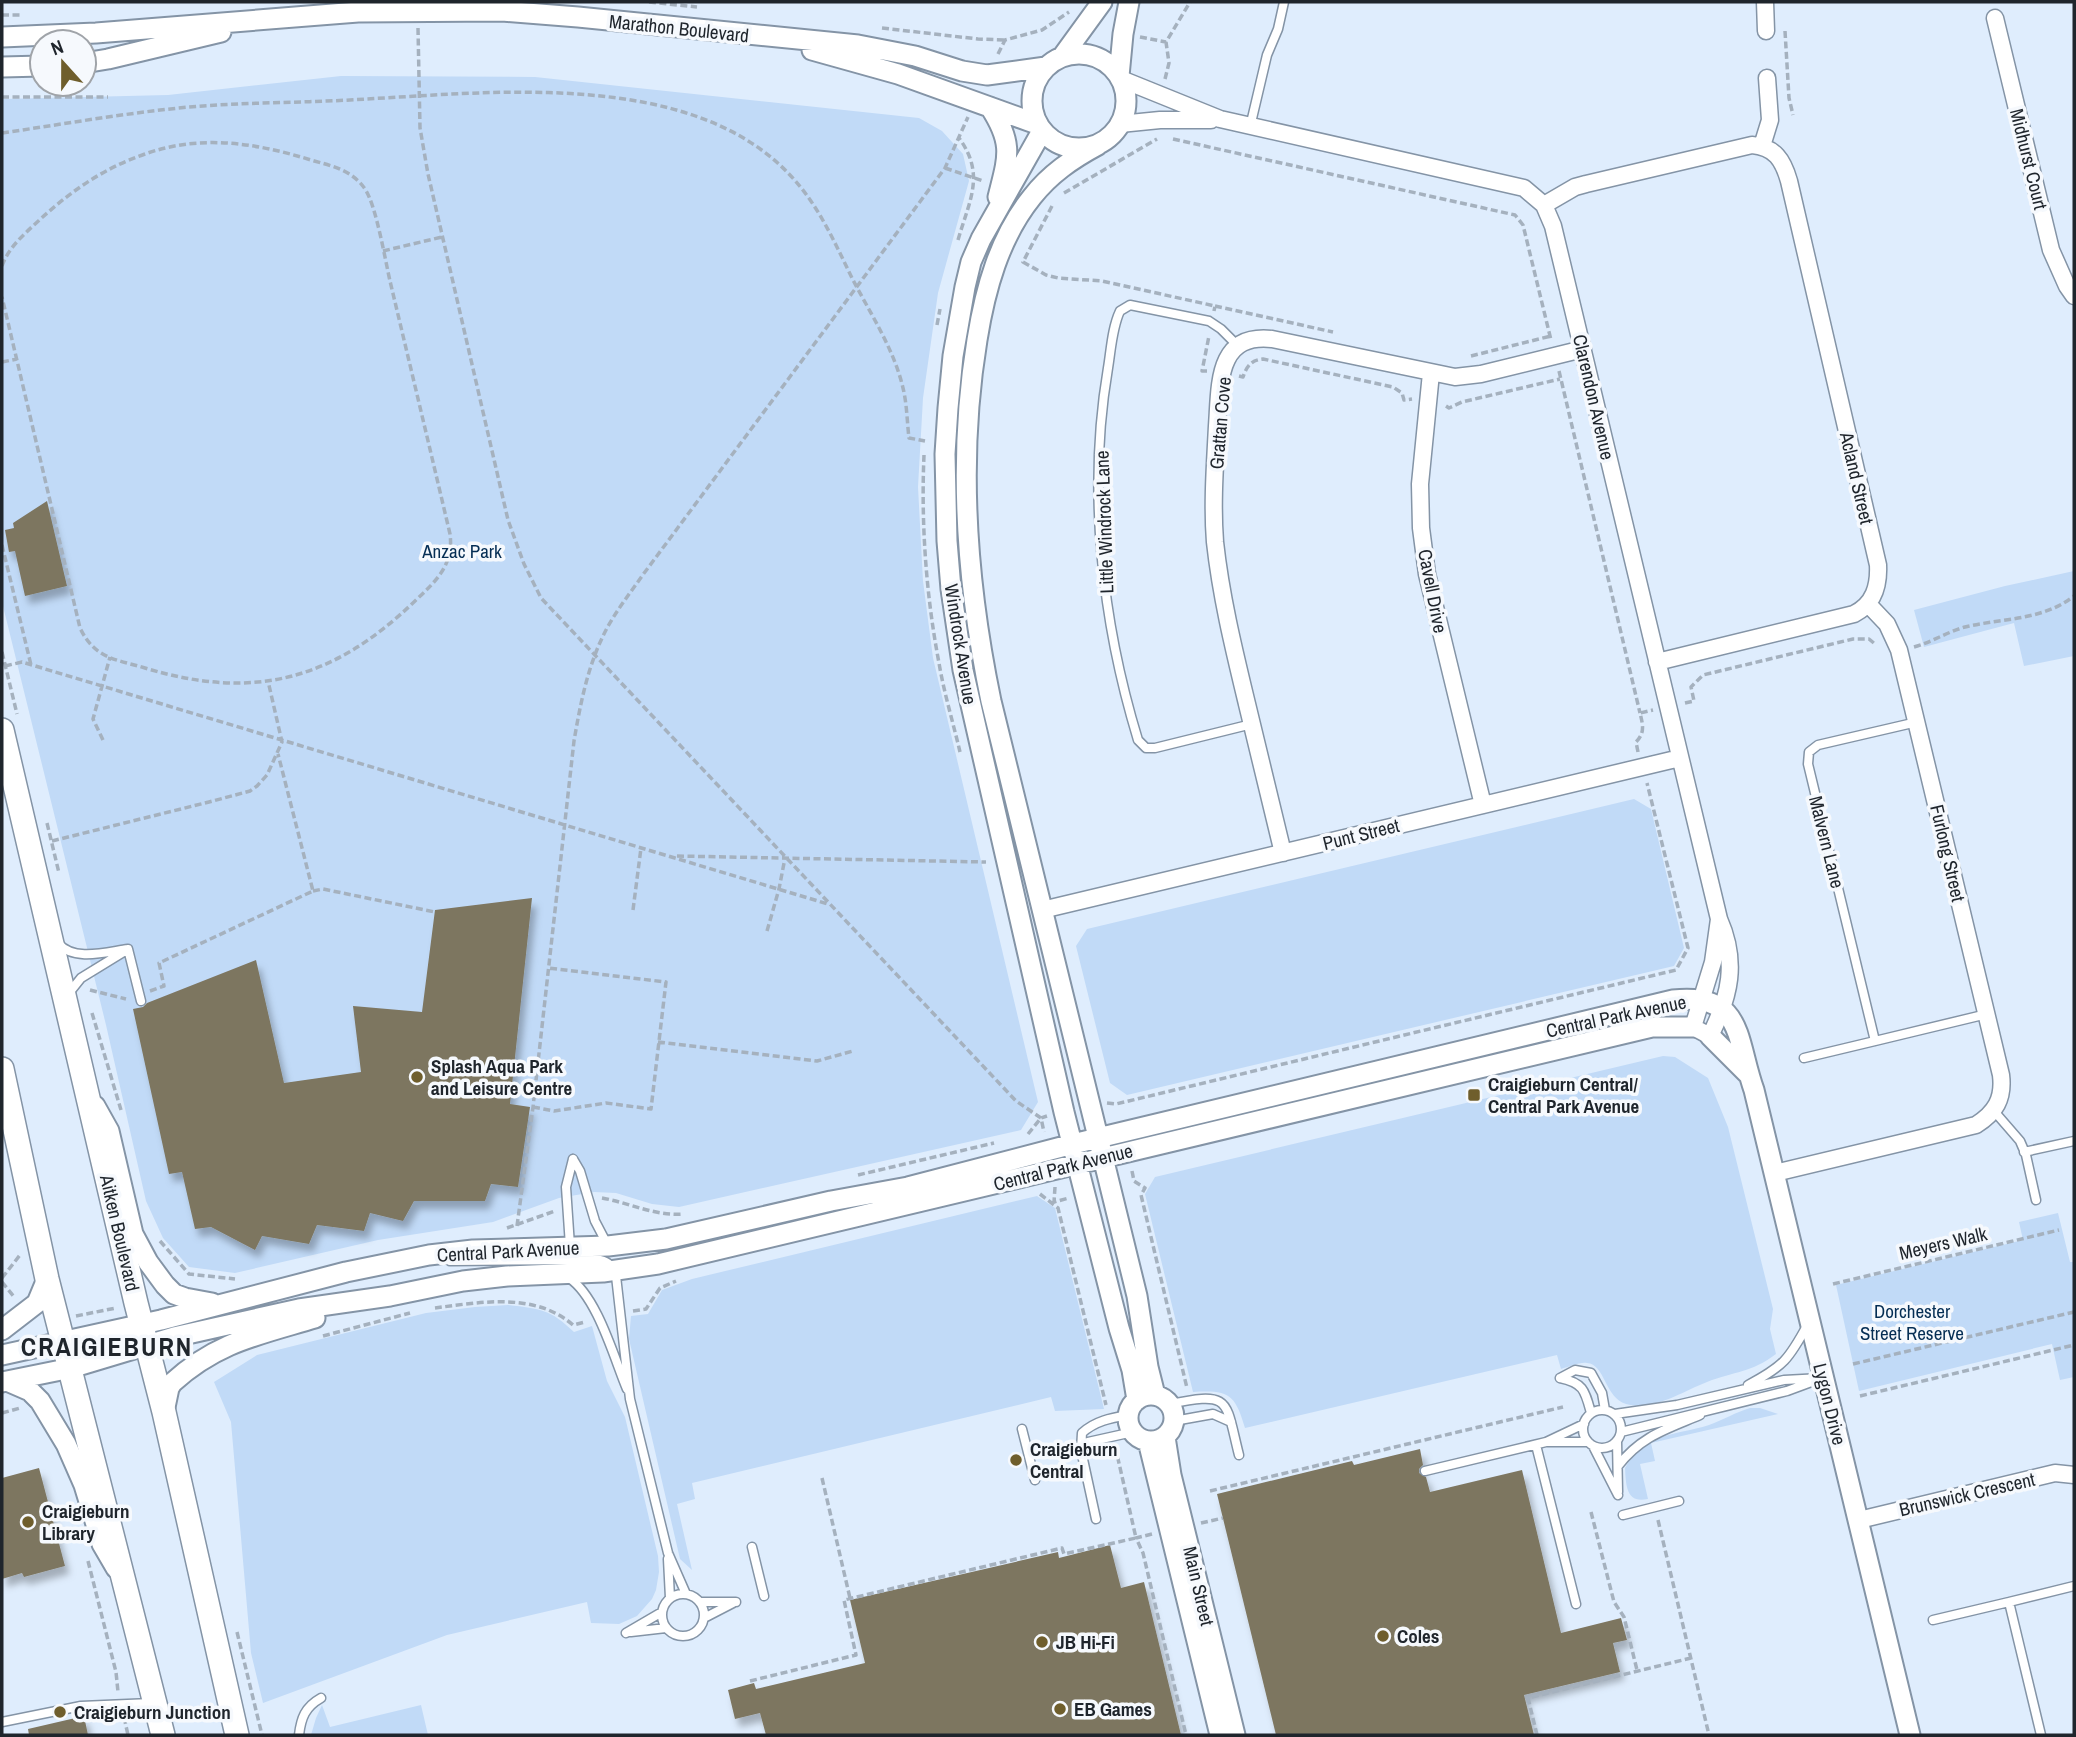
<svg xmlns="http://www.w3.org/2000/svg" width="2076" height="1737" font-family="'Archivo Narrow',sans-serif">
	<defs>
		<filter id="shadow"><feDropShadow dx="4.5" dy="8" stdDeviation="3.5" flood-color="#0004"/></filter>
	</defs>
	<rect width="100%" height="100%" fill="#dfedfd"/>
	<path fill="#c1daf7" d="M 341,76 L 535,77 L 919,118 L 942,131 L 963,154 L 969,181 L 938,293 L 923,398 L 918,487 L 923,581 L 933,658 L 1038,1102 L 1021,1130 L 679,1207 L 652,1204 L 616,1193 L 594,1192 L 559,1198 L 493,1222 L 378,1240 L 235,1273 L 189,1267 L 163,1238 L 146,1201 L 106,1025 L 2,602 L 2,99 L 168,95 Z
		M 2074,571 L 2074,656 L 2024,666 L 2014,623 L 1924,647 L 1914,610 L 2005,586 Z
		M 1634,799 L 1651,809 L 1684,948 L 1674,966 L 1127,1095 L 1110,1083 L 1076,946 L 1087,929 Z
		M 1663,1056 L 1675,1057 L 1708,1078 L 1728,1127 L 1773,1309 L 1770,1329 L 1776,1354 C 1751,1373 1735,1371 1707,1382 C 1681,1392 1655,1411 1626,1404 C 1605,1398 1605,1364 1587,1363 C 1579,1362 1569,1367 1561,1369 L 1557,1355 L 1245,1428 C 1235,1394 1229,1390 1193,1392 L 1145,1194 L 1155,1177 Z
		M 1037,1196 L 1055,1208 L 1104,1409 L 1055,1411 L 1051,1397 L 692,1483 L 695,1499 L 677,1504 L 692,1570 L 680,1559 L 629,1339 L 631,1316 L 648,1314 L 662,1290 L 692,1279 Z
		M 2058,1213 L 2070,1262 L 2074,1262 L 2074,1377 L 2060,1380 L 2052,1344 L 1859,1391 L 1836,1285 L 2023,1240 L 2019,1222 Z
		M 508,1305 C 541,1309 550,1309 574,1332 L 592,1326 L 607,1381 L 625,1417 L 658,1556 L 659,1572 L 656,1590 L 652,1599 L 637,1616 L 619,1624 L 591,1623 L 587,1602 L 447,1635 L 263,1703 L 251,1653 L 231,1422 L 214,1382 L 257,1355 L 426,1313 L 475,1307 Z
		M 1750,1408 L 1760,1408 L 1778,1414 L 1651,1443 L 1655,1461 L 1640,1464 L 1648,1499 C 1626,1504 1626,1485 1625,1468 C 1645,1432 1674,1436 1709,1425 C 1723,1420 1736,1412 1750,1408 Z
		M 322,1705 L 330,1727 L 421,1705 L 428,1735 L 311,1735 L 316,1718 Z"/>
	<path fill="#7d7661" filter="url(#shadow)" d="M 47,501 L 67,586 L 25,596 L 15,551 L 9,552 L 5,530 L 14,528 L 13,523 Z
		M 532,898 L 510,1104 L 530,1107 L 518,1187 L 491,1184 L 485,1201 L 414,1201 L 403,1221 L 370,1213 L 364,1231 L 317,1225 L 309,1244 L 262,1236 L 255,1250 L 211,1227 L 195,1229 L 182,1172 L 169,1174 L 133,1009 L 143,1007 L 147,1003 L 256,960 L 284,1083 L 361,1072 L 353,1006 L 422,1012 L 435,910 Z
		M 1420,1449 L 1423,1465 L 1419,1469 L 1419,1473 L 1426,1477 L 1430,1492 L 1522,1470 L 1561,1633 L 1621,1618 L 1627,1640 L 1613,1643 L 1620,1672 L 1524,1695 L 1534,1735 L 1276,1735 L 1217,1494 L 1352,1461 L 1354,1465 Z
		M 39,1468 L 65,1566 L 24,1577 L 22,1573 L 2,1579 L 2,1478 Z
		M 1110,1545 L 1121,1588 L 1144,1582 L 1181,1735 L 766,1735 L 760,1713 L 735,1719 L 728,1690 L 754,1683 L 756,1689 L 865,1663 L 850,1600 L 1058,1552 L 1059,1558 Z
		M 84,1716 L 88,1735 L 29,1735 L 28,1729 Z"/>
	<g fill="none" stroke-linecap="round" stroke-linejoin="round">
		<g stroke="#8494a6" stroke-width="11">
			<path id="service" d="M 1250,127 L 1267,55 L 1278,29 L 1284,2
				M 1237,345 L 1221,329 L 1209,321 L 1130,305 L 1120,311 C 1112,328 1111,350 1108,368 C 1087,491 1102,622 1138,740 L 1146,748 L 1155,748 L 1252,724
				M 1917,722 L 1818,745 L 1809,752 L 1808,764 L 1875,1041 L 1987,1014
				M 58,943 C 74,962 106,952 128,949
				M 128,949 L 141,1001
				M 69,993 L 81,978 L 125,951
				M 1804,1058 L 1875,1041
				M 1994,1111 L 2020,1141 L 2026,1155 L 2036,1200
				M 2024,1152 L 2074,1141
				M 573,1159 L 580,1171 L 595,1221 L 607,1244
				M 570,1246 L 566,1187 L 573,1159
				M 450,1261 L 600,1260 C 610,1262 612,1267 616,1276 L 630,1399 L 668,1553 L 686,1594
				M 569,1278 C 597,1296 614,1358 627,1389
				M 1560,1378 L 1575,1370 L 1591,1373 L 1602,1393 L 1605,1410
				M 1560,1378 C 1584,1383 1585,1391 1591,1413
				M 1748,1385 C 1784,1366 1789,1359 1808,1324
				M 1170,1404 C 1232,1391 1225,1400 1239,1455
				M1583 1429a19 19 0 1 1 38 0a19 19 0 1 1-38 0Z
				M 1615,1414 L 1677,1405 L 1784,1380 L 1821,1378
				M 1174,1421 L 1213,1414 L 1231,1422
				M 1584,1424 L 1546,1442 L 1588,1442
				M 1022,1429 L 1035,1480
				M 1621,1432 L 1787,1391 L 1814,1381
				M 1617,1441 L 1618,1492
				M 1536,1445 L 1576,1604
				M 1593,1446 L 1618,1495
				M 1081,1450 L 1088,1442 L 1133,1432
				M 1618,1466 C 1641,1436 1667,1429 1700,1415
				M 1425,1471 L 1546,1442
				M 1623,1515 L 1679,1501
				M 1096,1519 L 1081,1450 L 1082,1433 C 1095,1421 1111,1418 1128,1415
				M 752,1547 L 764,1596
				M 668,1559 L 670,1598
				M662 1615a21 21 0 1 1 42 0a21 21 0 1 1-42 0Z
				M 700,1602 L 736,1602
				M 704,1618 L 733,1603
				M 1933,1620 L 2009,1602
				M 631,1632 L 666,1628
				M 626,1633 L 662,1612
				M 2,1722 L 81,1706 L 151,1703
				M 299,1735 C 301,1718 305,1707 321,1698
				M 2041,1735 L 2009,1602 L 2074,1586"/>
		</g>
		<g stroke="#8494a6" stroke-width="19">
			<path id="minor" d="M 1765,2 L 1766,31
				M 1995,18 L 2051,250 L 2067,286 L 2074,296
				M 1121,79 L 1220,119 L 1524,188 L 1544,205 L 1553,226 L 1719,919 C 1738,962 1730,996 1710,1036 L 1693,1027 L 1713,962 L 1719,919
				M 1120,124 L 1160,120 L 1211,120
				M 1762,146 L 1770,120 L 1767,78
				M 1544,205 L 1575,187 L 1586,184 L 1752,145 C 1775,147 1783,160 1789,181 L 1878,565 C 1879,586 1874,604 1854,614 L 1657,662
				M 1431,373 L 1420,484 L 1421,528 L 1427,574 L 1483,805
				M 1283,853 C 1271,803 1259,753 1247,704 C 1234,650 1221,597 1215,542 C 1212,504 1215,465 1217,426 C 1220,385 1216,333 1272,339 L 1455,377 L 1481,374 L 1583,349
				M 1042,910 L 1680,758
				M 1775,1173 L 1976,1125 C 1995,1113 2004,1099 2001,1075 L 1899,650 L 1887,624 L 1868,604
				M 1859,1520 L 2055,1473 L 2074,1475"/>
		</g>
		<g stroke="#8494a6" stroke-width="23">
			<path id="tertiary" d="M 2,37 L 96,33 L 358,12 L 502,11 L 578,17 L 858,45 L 915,56 L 962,71 L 987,75 L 1046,67
				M 812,50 L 898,74 L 1037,124
				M1032 101a47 47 0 1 1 94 0a47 47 0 1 1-94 0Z
				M 1062,57 L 1102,2
				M 84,63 L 108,59 L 221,32
				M 2,67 L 42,66
				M 1119,76 L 1123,34 L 1129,2
				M 990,107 C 1014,144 1008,157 998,197
				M 1042,131 L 981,239 L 971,262 L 965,287 L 953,356 L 948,408 L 945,454 L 947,541 L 951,589 L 963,670 L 1064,1112 L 1119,1328 L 1132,1370 L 1137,1400
				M 1098,145 C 1072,159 1050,174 1032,197 C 999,238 985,290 977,340 C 957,461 966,581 991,701 L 1137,1296 L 1148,1367 L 1155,1395
				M 1710,1036 L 1748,1074
				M 95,1106 L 109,1131 L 133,1234 L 148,1262 L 165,1285 L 174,1294 L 185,1298 L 212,1303
				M 2,1330 L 37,1303 L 47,1279
				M 2,1355 L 161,1320 L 346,1272 L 429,1255 L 473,1250 L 608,1246 L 666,1239 L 831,1201 L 908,1187 L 1073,1144 L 1673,1000 C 1744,992 1736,1040 1754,1090 L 1910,1735
				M 7,1381 L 30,1391 L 40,1401 L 66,1444 L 84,1485 L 102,1544 L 116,1568
				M 2,1382 L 71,1368 L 174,1337 L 299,1309 L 390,1296 L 463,1281 L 507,1276 L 603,1272 L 658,1264 L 1652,1027 L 1693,1027
				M1128 1418a23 23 0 1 1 46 0a23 23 0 1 1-46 0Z
				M 164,1412 L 169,1388 L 172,1383 C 217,1342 258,1335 315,1318
				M 1165,1437 L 1171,1475 L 1235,1735
				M 1148,1441 L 1220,1735"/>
		</g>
		<g stroke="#8494a6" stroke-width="26">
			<path id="secondary" d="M 2,730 L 136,1303 L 164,1412 L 237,1735
				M 2,1069 L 47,1279 L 163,1735"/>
		</g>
		<path stroke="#a5b1be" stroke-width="3.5" stroke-dasharray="7 3.5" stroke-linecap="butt" d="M 649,2 L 697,7
			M 2,15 L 20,15
			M 418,28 L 420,128 L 428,174 L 508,520 L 524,564 L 541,598 L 1016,1101 L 1041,1118 L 1044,1132
			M 882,28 L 978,39 L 1005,40
			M 1785,31 L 1789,98 L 1793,115
			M 1140,37 L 1166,42
			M 998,54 L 1005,40 L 1042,30 L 1069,12
			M 1165,79 L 1169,63 L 1166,42 L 1190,2
			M 2,97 L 108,97
			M 2,133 C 64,124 126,113 189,107 C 247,102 307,103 366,99 C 496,92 690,70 789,174 C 818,204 834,241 852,278 C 870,313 894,349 903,388 C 907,404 907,422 909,438 L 925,441
			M 1173,139 L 1515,215 L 1523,225 L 1551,340
			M 945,168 L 983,181
			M 1064,193 L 1157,139
			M 1052,206 L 1023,262 L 1046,275 L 1058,278 L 1102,281 L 1215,306 L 1214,311
			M 958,240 C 969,201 986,175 959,138
			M 383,251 L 442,237
			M 2,266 C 8,249 21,237 34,225 C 67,194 101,169 145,154 C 201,134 256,143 311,160 C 332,166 352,170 365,189 C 376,205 385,259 390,281 C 410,365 430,449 450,534 C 454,565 436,581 415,601 C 333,680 254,701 145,668 C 115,659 95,659 80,628 L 2,297
			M 1215,306 L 1333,332
			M 937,325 L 940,309
			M 1471,356 L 1551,336
			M 2,362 L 17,359
			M 1207,371 L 1202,371 L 1209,336
			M 1559,371 L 1640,713
			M 1239,376 L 1243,377 C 1247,365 1252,360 1263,359 L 1393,387 L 1402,393 L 1404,400 L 1412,399
			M 1446,406 L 1449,408 L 1462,402 L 1560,379
			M 924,455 C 921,523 926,595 939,663 C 944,693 953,722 960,752
			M 2,545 L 31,665
			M 1914,647 C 1932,642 1947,632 1965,627 C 2002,618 2042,621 2074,596
			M 2,652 L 17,714
			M 5,666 L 22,662 L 828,904
			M 1685,703 L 1694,701 L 1691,687 L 1703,675 L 1853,639 L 1869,639 L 1875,644
			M 103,740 L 93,719 L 110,657
			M 1638,752 L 1636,742 C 1645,733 1643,725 1640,713 L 1653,710
			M 47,823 L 59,873
			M 52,841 L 209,802 L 250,791 L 257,786 L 267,775 L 282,742 L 268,681
			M 677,856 L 986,862
			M 313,891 L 323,889 L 435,912
			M 633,910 L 641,848
			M 767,931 L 779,889 L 785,858
			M 90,990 L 126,999
			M 150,991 L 164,986 L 159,963 L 313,891 L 278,754
			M 92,1013 L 121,1110
			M 658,1042 L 817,1061 L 853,1051
			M 1107,1103 L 1116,1104 L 1676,970 L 1688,948 L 1647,783
			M 533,1107 L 554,1111 L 606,1103 L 651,1109 L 666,982 L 548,968
			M 1028,1134 L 1041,1118 L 1047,1116
			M 1132,1171 L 1134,1181 L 1145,1188 L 1141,1195 L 1187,1388
			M 858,1175 L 994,1143
			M 1055,1187 L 1054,1202 L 1069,1198
			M 1040,1194 L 1058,1208 L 1106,1405
			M 602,1198 C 630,1203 654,1216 683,1214
			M 517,1226 L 533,1107 L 574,741 C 580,706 587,669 603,636 C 613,615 628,596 642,576 L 945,168 L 968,117
			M 507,1228 L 555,1211
			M 160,1241 L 189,1274 L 235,1279
			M 2,1278 L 20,1255
			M 2,1282 L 15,1298
			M 1833,1284 L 2059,1230
			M 435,1308 C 481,1302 535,1292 573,1325 L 585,1322
			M 633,1311 L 646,1309 L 660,1288 L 676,1281
			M 76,1316 L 116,1308
			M 323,1336 L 410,1313
			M 1853,1364 L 2074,1312
			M 1860,1396 L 2074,1345
			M 2,1413 L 20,1408
			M 822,1478 L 850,1598
			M 1210,1491 L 1563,1407
			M 1591,1512 L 1614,1602 L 1624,1617 L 1637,1670
			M 1658,1520 L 1709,1735
			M 1201,1523 L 1223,1518
			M 1152,1534 L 1136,1538 L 1143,1553 L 1186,1735
			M 88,1561 L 116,1672 L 118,1692
			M 237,1632 L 262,1735
			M 750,1681 L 856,1655 L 844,1600 L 1062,1548 L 1064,1554 L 1136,1538 L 1116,1450
			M 124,1717 L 128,1735
			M 1537,1735 L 1528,1698 L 1691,1658"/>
		<use href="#service" stroke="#fff" stroke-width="8"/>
		<use href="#minor" stroke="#fff" stroke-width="16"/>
		<use href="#tertiary" stroke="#fff" stroke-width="19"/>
		<use href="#secondary" stroke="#fff" stroke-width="23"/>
	</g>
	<g fill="#6f5e2c" stroke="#f6f9fd" stroke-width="2.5">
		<circle cx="417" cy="1077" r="7"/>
		<rect x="1467" y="1088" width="14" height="14" rx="3.5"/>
		<circle cx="1016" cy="1460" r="7"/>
		<circle cx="28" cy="1522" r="7"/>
		<circle cx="1383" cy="1636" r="7"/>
		<circle cx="1042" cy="1642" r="7"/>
		<circle cx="1060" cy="1709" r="7"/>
		<circle cx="60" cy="1712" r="7"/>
	</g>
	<g text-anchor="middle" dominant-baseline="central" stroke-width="7" stroke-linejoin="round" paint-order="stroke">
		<g font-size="19" fill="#1f252c" stroke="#f6f9fd">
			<text transform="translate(679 28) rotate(6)">Marathon Boulevard</text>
			<text transform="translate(2029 159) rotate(76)">Midhurst Court</text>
			<text transform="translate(1594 397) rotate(77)">Clarendon Avenue</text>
			<text transform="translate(1220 423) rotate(-85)">Grattan Cove</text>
			<text transform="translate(1857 478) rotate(77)">Acland Street</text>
			<text transform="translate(1104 522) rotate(-92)">Little Windrock Lane</text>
			<text transform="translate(1433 591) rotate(79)">Cavell Drive</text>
			<text transform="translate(961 644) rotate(81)">Windrock Avenue</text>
			<text transform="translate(1361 834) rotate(-14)">Punt Street</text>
			<text transform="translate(1827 842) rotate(76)">Malvern Lane</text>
			<text transform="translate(1948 853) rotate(77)">Furlong Street</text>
			<text transform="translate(1616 1016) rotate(-12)">Central Park Avenue</text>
			<text transform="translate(1063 1167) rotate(-14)">Central Park Avenue</text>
			<text transform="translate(120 1233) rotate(77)">Aitken Boulevard</text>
			<text transform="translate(1943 1243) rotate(-13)">Meyers Walk</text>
			<text transform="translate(508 1251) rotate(-3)">Central Park Avenue</text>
			<text transform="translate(1830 1404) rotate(76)">Lygon Drive</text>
			<text transform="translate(1967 1494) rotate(-13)">Brunswick Crescent</text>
			<text transform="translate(1199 1586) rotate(77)">Main Street</text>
		</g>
		<g font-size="19" fill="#052e54" stroke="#f6f9fd">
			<text x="462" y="551">Anzac Park</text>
			<text x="1912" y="1311">Dorchester<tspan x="1912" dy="22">Street Reserve</tspan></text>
		</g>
		<g font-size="19" font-weight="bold" fill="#1f252c" stroke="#f6f9fd" text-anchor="start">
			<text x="431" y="1066">Splash Aqua Park<tspan x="431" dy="22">and Leisure Centre</tspan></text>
			<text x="1488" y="1084">Craigieburn Central/<tspan x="1488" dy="22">Central Park Avenue</tspan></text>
			<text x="1030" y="1449">Craigieburn<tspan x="1030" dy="22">Central</tspan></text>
			<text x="42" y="1511">Craigieburn<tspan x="42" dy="22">Library</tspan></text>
			<text x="1397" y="1636">Coles</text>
			<text x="1056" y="1642">JB Hi-Fi</text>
			<text x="1074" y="1709">EB Games</text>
			<text x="74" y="1712">Craigieburn Junction</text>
		</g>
		<g font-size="26" font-weight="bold" letter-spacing="2" fill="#1f252c" stroke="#f6f9fd">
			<text x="107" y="1346">CRAIGIEBURN</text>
		</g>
	</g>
	<rect width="2076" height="1737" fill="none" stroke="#1f252c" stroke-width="7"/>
	<g transform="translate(63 63) rotate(339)"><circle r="33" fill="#f6f9fd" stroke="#a0a4a9" stroke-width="2"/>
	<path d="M0-5L12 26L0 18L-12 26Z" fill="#6f5e2c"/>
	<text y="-10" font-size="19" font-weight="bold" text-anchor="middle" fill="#1f252c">N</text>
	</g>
</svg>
